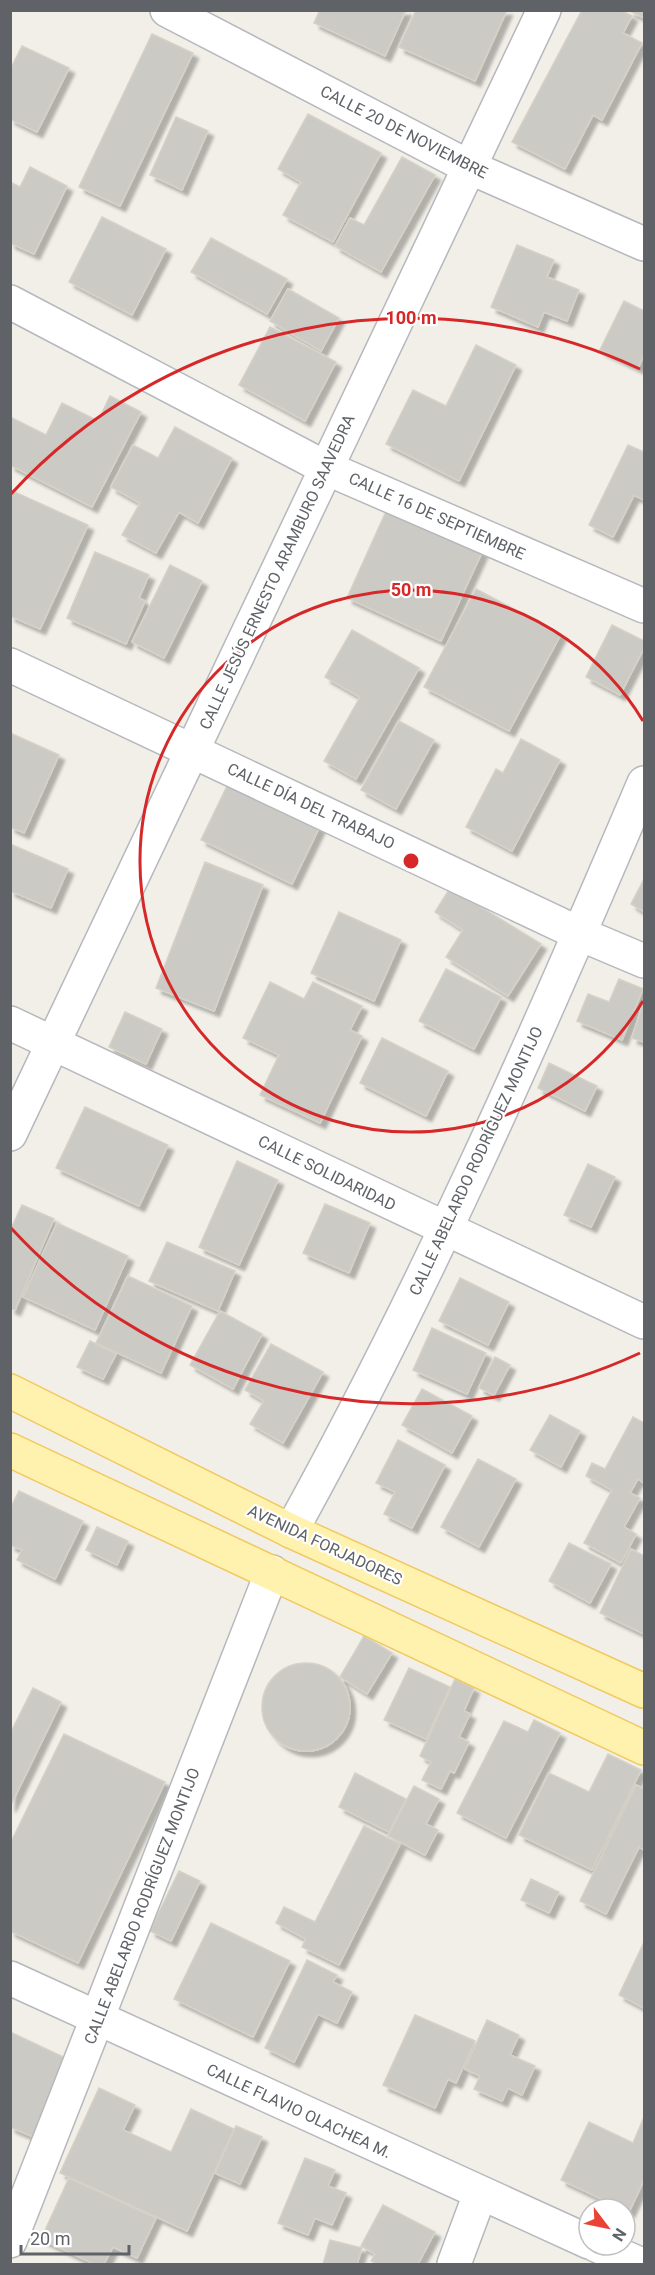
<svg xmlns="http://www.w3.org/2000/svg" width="655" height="2275" font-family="Roboto,sans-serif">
	<defs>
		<filter id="shadow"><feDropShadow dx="5.5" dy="5.5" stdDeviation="1.5" flood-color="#0004"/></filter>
	</defs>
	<rect width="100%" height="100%" fill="#f1efe8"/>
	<path fill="#cccac5" stroke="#d6d1c6" stroke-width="1.5" filter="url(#shadow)" d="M 320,10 L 406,10 L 385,56 L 314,23 Z
		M 416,10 L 507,10 L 475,81 L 399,47 Z
		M 582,10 L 621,10 L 632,16 L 623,33 L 642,43 L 602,120 L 593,115 L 565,169 L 512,142 Z
		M 628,10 L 644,10 L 644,18 Z
		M 152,34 L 193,53 L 120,206 L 79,187 Z
		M 22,46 L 69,68 L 37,132 L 10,119 L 10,70 Z
		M 308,114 L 381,153 L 333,242 L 283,215 L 301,182 L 278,169 Z
		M 176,117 L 208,131 L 182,190 L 150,175 Z
		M 402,157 L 435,175 L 381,272 L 335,246 L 350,218 L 364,225 Z
		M 30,167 L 67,186 L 34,254 L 10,243 L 10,182 L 20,187 Z
		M 102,217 L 166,249 L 132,315 L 69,282 Z
		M 211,238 L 287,279 L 267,314 L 191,272 Z
		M 517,245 L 554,260 L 547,277 L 579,290 L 567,321 L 544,312 L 538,327 L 491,307 Z
		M 288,289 L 339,318 L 321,351 L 270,321 Z
		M 624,301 L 644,311 L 644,355 L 638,368 L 600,350 Z
		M 270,327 L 336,362 L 305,421 L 239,385 Z
		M 476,345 L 516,365 L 459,481 L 386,444 L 413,390 L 446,406 Z
		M 110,396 L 141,412 L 92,507 L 10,465 L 10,417 L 46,435 L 62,403 L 98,421 Z
		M 175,427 L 232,458 L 198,523 L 179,512 L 156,553 L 122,535 L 140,503 L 111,487 L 133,445 L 158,458 Z
		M 628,445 L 644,452 L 644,500 L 634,495 L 613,537 L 589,525 Z
		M 10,490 L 88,525 L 40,629 L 10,616 Z
		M 388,507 L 483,550 L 441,641 L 347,598 Z
		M 95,552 L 149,575 L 139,598 L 145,601 L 126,644 L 67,618 Z
		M 170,565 L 202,581 L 164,658 L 132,642 Z
		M 476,589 L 561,634 L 509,731 L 424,687 Z
		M 612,625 L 644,641 L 644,648 L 620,695 L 586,677 Z
		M 352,630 L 419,668 L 356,779 L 324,761 L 360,697 L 325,677 Z
		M 399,721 L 434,740 L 396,809 L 361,790 Z
		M 10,733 L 59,755 L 24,833 L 10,827 Z
		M 521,739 L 560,760 L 512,851 L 466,827 L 496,769 L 503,773 Z
		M 229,782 L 320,826 L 292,884 L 201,840 Z
		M 10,844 L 68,869 L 51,908 L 10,891 Z
		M 205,862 L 263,885 L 214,1011 L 156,988 Z
		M 644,879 L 644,912 L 631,904 Z
		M 450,888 L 541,944 L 508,996 L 446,957 L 463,930 L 435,912 Z
		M 339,912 L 401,940 L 374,1001 L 311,973 Z
		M 446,969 L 501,997 L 474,1049 L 419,1021 Z
		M 619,979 L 643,989 L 622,1040 L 577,1021 L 588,994 L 609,1002 Z
		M 270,982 L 304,999 L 313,982 L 362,1006 L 350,1030 L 362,1036 L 320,1123 L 260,1095 L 279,1055 L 243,1038 Z
		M 644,1000 L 644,1042 L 632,1038 Z
		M 125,1012 L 162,1029 L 146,1064 L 109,1047 Z
		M 382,1038 L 448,1071 L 426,1116 L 360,1083 Z
		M 549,1063 L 597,1086 L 585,1111 L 538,1088 Z
		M 85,1107 L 168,1145 L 139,1206 L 56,1168 Z
		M 237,1161 L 278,1180 L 239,1265 L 199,1247 Z
		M 588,1164 L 615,1177 L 591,1227 L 564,1215 Z
		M 325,1204 L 370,1223 L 349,1273 L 303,1253 Z
		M 22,1205 L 54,1219 L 15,1310 L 10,1308 L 10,1231 Z
		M 57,1223 L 128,1256 L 95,1330 L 23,1297 Z
		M 167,1242 L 235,1271 L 218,1311 L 149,1281 Z
		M 128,1276 L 192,1306 L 161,1373 L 96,1343 Z
		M 460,1278 L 509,1302 L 488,1345 L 439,1321 Z
		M 220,1311 L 262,1334 L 233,1389 L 190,1365 Z
		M 432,1328 L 486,1353 L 467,1394 L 413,1370 Z
		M 90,1341 L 116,1354 L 103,1379 L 77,1367 Z
		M 271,1344 L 323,1372 L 283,1443 L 250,1424 L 264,1401 L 245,1390 Z
		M 495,1357 L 510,1365 L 494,1395 L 479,1388 Z
		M 422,1389 L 472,1416 L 452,1453 L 402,1425 Z
		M 550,1415 L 580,1431 L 561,1467 L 530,1450 Z
		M 633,1417 L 644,1423 L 644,1483 L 638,1479 L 630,1493 L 640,1498 L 624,1527 L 636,1534 L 621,1563 L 584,1543 L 612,1490 L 586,1476 L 592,1463 L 605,1469 Z
		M 398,1440 L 445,1465 L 412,1528 L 384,1514 L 395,1492 L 376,1483 Z
		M 478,1459 L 516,1479 L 479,1547 L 441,1527 Z
		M 19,1491 L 83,1521 L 55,1579 L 17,1560 L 22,1550 L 10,1545 L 10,1509 Z
		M 97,1527 L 128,1541 L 117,1565 L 86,1550 Z
		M 569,1543 L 611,1564 L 590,1603 L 549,1581 Z
		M 631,1549 L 644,1556 L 644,1634 L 600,1613 Z
		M 364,1636 L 392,1653 L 367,1694 L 340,1677 Z
		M262 1707a44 44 0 1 1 88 0a44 44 0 1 1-88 0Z
		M 409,1668 L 450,1687 L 426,1739 L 384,1720 Z
		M 455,1679 L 474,1688 L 464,1711 L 470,1714 L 459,1737 L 469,1742 L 454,1773 L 450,1771 L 441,1789 L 422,1780 L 431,1762 L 420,1756 Z
		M 33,1688 L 61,1702 L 10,1807 L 10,1734 Z
		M 534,1720 L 560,1733 L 506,1838 L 457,1813 L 504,1721 L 528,1732 Z
		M 64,1734 L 165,1782 L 78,1963 L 10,1931 L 10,1844 Z
		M 608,1754 L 641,1770 L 592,1870 L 519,1835 L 549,1773 L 589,1792 Z
		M 355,1773 L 406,1799 L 389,1832 L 339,1807 Z
		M 636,1785 L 644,1789 L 644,1850 L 639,1847 L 606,1914 L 580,1901 Z
		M 414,1786 L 439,1799 L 426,1824 L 438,1830 L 425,1855 L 388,1836 Z
		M 364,1826 L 400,1844 L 339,1965 L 302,1947 L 306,1939 L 276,1923 L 284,1907 L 315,1922 Z
		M 179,1871 L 200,1881 L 171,1941 L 150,1931 Z
		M 531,1879 L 559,1892 L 549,1913 L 521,1900 Z
		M 211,1923 L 290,1961 L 253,2037 L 174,1999 Z
		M 644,1942 L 644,2008 L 619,1995 Z
		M 307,1960 L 337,1975 L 333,1982 L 352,1992 L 337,2023 L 318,2014 L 294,2062 L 265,2048 Z
		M 415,2015 L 475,2041 L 456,2083 L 448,2079 L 435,2108 L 383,2085 Z
		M 487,2020 L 519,2035 L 510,2055 L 535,2066 L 522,2095 L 508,2088 L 502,2101 L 474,2089 L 480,2076 L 465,2069 Z
		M 10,2032 L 72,2061 L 36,2138 L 10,2127 Z
		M 99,2088 L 135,2105 L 123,2130 L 171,2152 L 191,2109 L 234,2129 L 187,2231 L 60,2173 Z
		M 644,2117 L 644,2180 L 629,2212 L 561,2180 L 589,2122 L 633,2143 Z
		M 236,2126 L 262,2137 L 240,2184 L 215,2173 Z
		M 305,2158 L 335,2170 L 328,2186 L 346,2193 L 332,2225 L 315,2218 L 308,2235 L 278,2223 Z
		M 69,2178 L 156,2218 L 137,2258 L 113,2247 L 104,2264 L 94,2264 L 41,2239 Z
		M 383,2205 L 435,2232 L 418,2264 L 377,2264 L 371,2261 L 375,2254 L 361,2246 Z
		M 330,2240 L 362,2248 L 357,2264 L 323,2264 Z"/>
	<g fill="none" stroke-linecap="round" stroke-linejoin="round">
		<g stroke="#b5b8bc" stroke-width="36">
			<path id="minor" d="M 167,10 L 469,167 L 644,244
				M 10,302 L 326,468 L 644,606
				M 10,665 L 580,934 L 644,961
				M 10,1023 L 644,1322
				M 10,1134 L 544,10
				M 291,1531 C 425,1289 536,1037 644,783
				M 10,1978 L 589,2242
				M 10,2241 L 272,1572
				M 596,2245 L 640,2264
				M 454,2264 L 480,2194"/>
		</g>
		<g stroke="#f2c960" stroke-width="36">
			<path id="major" d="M 10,1391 L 291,1531 L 644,1691
				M 10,1450 L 644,1748"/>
		</g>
		<use href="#minor" stroke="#fff" stroke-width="33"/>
		<use href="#major" stroke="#fff2af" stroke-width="33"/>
	</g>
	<g fill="none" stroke="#d62828" stroke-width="3">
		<path d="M643 1001A271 271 0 1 1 643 721"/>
		<path d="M640 1353A543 543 0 0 1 11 1228M11 494A543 543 0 0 1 640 369"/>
	</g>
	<g text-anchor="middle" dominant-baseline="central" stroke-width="4.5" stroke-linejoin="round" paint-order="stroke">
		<g font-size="16" fill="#5f6368" stroke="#fff">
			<text transform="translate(404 132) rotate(27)">CALLE 20 DE NOVIEMBRE</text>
			<text transform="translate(437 516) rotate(24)">CALLE 16 DE SEPTIEMBRE</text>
			<text transform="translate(277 572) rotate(-65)">CALLE JESÚS ERNESTO ARAMBURO SAAVEDRA</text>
			<text transform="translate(311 806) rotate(25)">CALLE DÍA DEL TRABAJO</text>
			<text transform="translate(476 1161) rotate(-65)">CALLE ABELARDO RODRÍGUEZ MONTIJO</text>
			<text transform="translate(327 1173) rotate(26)">CALLE SOLIDARIDAD</text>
			<text transform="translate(325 1545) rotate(25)">AVENIDA FORJADORES</text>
			<text transform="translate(142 1906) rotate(-69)">CALLE ABELARDO RODRÍGUEZ MONTIJO</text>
			<text transform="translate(299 2111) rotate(25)">CALLE FLAVIO OLACHEA M.</text>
		</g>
	</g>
	<circle cx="411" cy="861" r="9" fill="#d62828" stroke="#fff" stroke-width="3"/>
	<g font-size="18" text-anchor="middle" font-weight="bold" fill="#d62828" stroke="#fff" stroke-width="4.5" stroke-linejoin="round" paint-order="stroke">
		<text x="411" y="324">100 m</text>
		<text x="411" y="596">50 m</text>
	</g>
	<rect width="655" height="2275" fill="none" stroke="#5f6368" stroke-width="24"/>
	<g transform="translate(607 2227) rotate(122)"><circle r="28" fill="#ffffff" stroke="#bfc1c3" stroke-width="1.5"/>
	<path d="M0-4.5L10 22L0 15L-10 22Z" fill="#ea4335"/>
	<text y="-9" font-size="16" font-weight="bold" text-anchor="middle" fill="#5f6368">N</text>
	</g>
	<path d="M21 2245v9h108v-9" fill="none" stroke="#5f6368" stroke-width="3"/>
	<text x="30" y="2245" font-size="18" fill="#5f6368" stroke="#ffffff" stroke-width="4.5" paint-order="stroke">20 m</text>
</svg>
